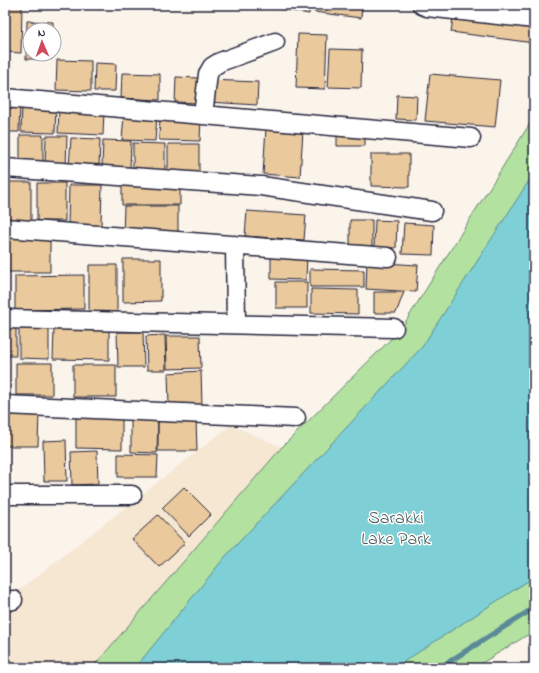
<svg xmlns="http://www.w3.org/2000/svg" width="539" height="673" font-family="'Indie Flower',sans-serif">
	<rect width="100%" height="100%" fill="#fbf4eb"/>
	<filter id="ink" filterUnits="userSpaceOnUse"><feTurbulence type="fractalNoise" baseFrequency=".025" numOctaves="2"/><feDisplacementMap in="SourceGraphic" scale="8" xChannelSelector="R" yChannelSelector="G"/><feConvolveMatrix kernelMatrix="1 2 1 2 8 2 1 2 1" color-interpolation-filters="sRGB"/></filter>
	<g filter="url(#ink)">
		<path fill="#f6e7d3" d="M 231,425 L 282,447 L 92,668 L 5,668 L 5,601 Z"/>
		<path fill="#b2e1a0" stroke="#6a826e" d="M 534,117 L 534,631 L 474,668 L 92,668 L 282,447 L 401,329 Z"/>
		<path fill="#7fd0d6" stroke="#5a8a98" d="M 534,173 L 534,577 L 394,668 L 135,668 L 225,557 L 422,347 Z"/>
		<g fill="none" stroke-linecap="round" stroke-linejoin="round">
			<path stroke="#5a8a98" stroke-width="5.5" d="M 439,668 L 534,608"/>
		</g>
		<path fill="#eac99c" stroke="#22223b" d="M 5,5 L 22,5 L 21,53 L 5,52 Z
			M 258,5 L 310,5 L 309,14 Z
			M 315,5 L 362,5 L 361,18 L 314,12 Z
			M 454,11 L 534,21 L 534,43 L 451,32 Z
			M 27,21 L 53,22 L 53,30 L 30,30 L 30,54 L 52,54 L 52,59 L 26,59 Z
			M 298,34 L 327,35 L 325,89 L 296,88 Z
			M 330,49 L 362,50 L 361,88 L 328,87 Z
			M 57,60 L 91,61 L 91,91 L 56,90 Z
			M 95,63 L 116,64 L 115,91 L 94,91 Z
			M 122,73 L 160,74 L 160,100 L 121,98 Z
			M 430,74 L 500,80 L 495,127 L 425,121 Z
			M 176,77 L 198,78 L 197,103 L 175,102 Z
			M 209,80 L 258,82 L 257,105 L 208,102 Z
			M 397,95 L 417,96 L 416,120 L 396,119 Z
			M 5,105 L 20,105 L 19,132 L 5,132 Z
			M 22,106 L 56,107 L 55,133 L 21,132 Z
			M 59,109 L 104,111 L 103,135 L 58,133 Z
			M 124,115 L 157,116 L 155,141 L 122,140 Z
			M 160,116 L 201,117 L 200,141 L 159,140 Z
			M 266,128 L 303,131 L 300,177 L 263,174 Z
			M 337,129 L 365,129 L 365,146 L 337,146 Z
			M 20,135 L 43,135 L 43,167 L 20,167 Z
			M 46,136 L 67,136 L 66,167 L 45,167 Z
			M 71,138 L 100,139 L 99,167 L 69,167 Z
			M 103,140 L 131,141 L 130,168 L 102,167 Z
			M 133,143 L 165,144 L 165,170 L 133,169 Z
			M 168,144 L 199,144 L 199,172 L 168,172 Z
			M 371,154 L 409,154 L 409,187 L 371,186 Z
			M 5,182 L 31,182 L 31,222 L 5,222 Z
			M 37,183 L 65,183 L 65,221 L 37,221 Z
			M 69,185 L 102,185 L 101,226 L 68,225 Z
			M 122,185 L 180,185 L 180,205 L 122,205 Z
			M 124,206 L 178,206 L 178,235 L 123,235 Z
			M 247,211 L 306,215 L 304,240 L 245,236 Z
			M 350,220 L 372,220 L 372,246 L 350,245 Z
			M 375,220 L 397,221 L 396,248 L 374,248 Z
			M 404,223 L 434,225 L 433,255 L 402,254 Z
			M 5,237 L 50,237 L 50,272 L 5,272 Z
			M 271,255 L 307,255 L 306,280 L 271,279 Z
			M 123,259 L 161,259 L 161,301 L 123,302 Z
			M 367,262 L 418,265 L 416,292 L 366,289 Z
			M 89,265 L 117,265 L 117,315 L 89,316 Z
			M 310,269 L 364,270 L 364,287 L 310,287 Z
			M 84,275 L 84,309 L 15,310 L 15,276 Z
			M 276,282 L 307,282 L 307,308 L 276,308 Z
			M 311,289 L 358,290 L 358,314 L 311,313 Z
			M 374,292 L 404,292 L 396,313 L 374,313 Z
			M 5,321 L 16,321 L 16,356 L 5,356 Z
			M 19,327 L 49,327 L 49,359 L 19,358 Z
			M 54,329 L 109,329 L 109,360 L 53,359 Z
			M 117,332 L 143,332 L 144,367 L 118,367 Z
			M 165,335 L 166,370 L 147,370 L 146,336 Z
			M 166,336 L 200,336 L 201,368 L 167,369 Z
			M 16,363 L 52,363 L 52,395 L 16,395 Z
			M 73,365 L 116,365 L 116,397 L 73,397 Z
			M 201,371 L 202,406 L 169,407 L 168,373 Z
			M 6,411 L 39,411 L 38,446 L 6,446 Z
			M 76,416 L 122,417 L 122,449 L 76,448 Z
			M 158,418 L 196,418 L 197,451 L 158,451 Z
			M 131,420 L 158,420 L 157,453 L 131,452 Z
			M 66,440 L 67,481 L 44,481 L 43,441 Z
			M 97,451 L 98,484 L 72,485 L 71,452 Z
			M 118,454 L 158,455 L 157,477 L 118,477 Z
			M 184,487 L 211,514 L 189,536 L 162,508 Z
			M 158,515 L 185,543 L 159,567 L 132,539 Z"/>
		<g fill="none" stroke-linecap="round" stroke-linejoin="round">
			<g stroke="#22223b" stroke-width="21">
				<path id="minor" d="M 422,5 L 427,7 L 534,19
					M 5,98 L 471,138
					M 203,115 L 208,74 L 212,67 L 220,62 L 275,42
					M 5,168 L 261,186 L 432,211
					M 5,228 L 388,257
					M 235,245 L 236,324
					M 5,319 L 394,328
					M 5,405 L 296,418
					M 5,495 L 132,495
					M 5,602 L 13,600"/>
			</g>
			<use href="#minor" stroke="#fff" stroke-width="18"/>
		</g>
	</g>
	<g text-anchor="middle" dominant-baseline="central" stroke-width="3" stroke-linejoin="round" paint-order="stroke">
		<g font-size="18" fill="#4d5b59" stroke="#fff">
			<text x="396" y="519">Sarakki<tspan x="396" dy="21">Lake Park</tspan></text>
		</g>
	</g>
	<rect width="539" height="673" fill="none" stroke="#fff" stroke-width="20"/>
	<rect x="10" y="10" width="519" height="653" fill="none" stroke="#22223b" stroke-width="1.5" filter="url(#ink)"/>
	<g transform="translate(42 42) rotate(358)"><circle r="19" fill="#ffffff" stroke="#a7a7b1"/>
	<path d="M0-3L7 15L0 10L-7 15Z" fill="#d1495b"/>
	<text y="-6" font-size="11" font-weight="bold" text-anchor="middle" fill="#22223b">N</text>
	</g>
</svg>
